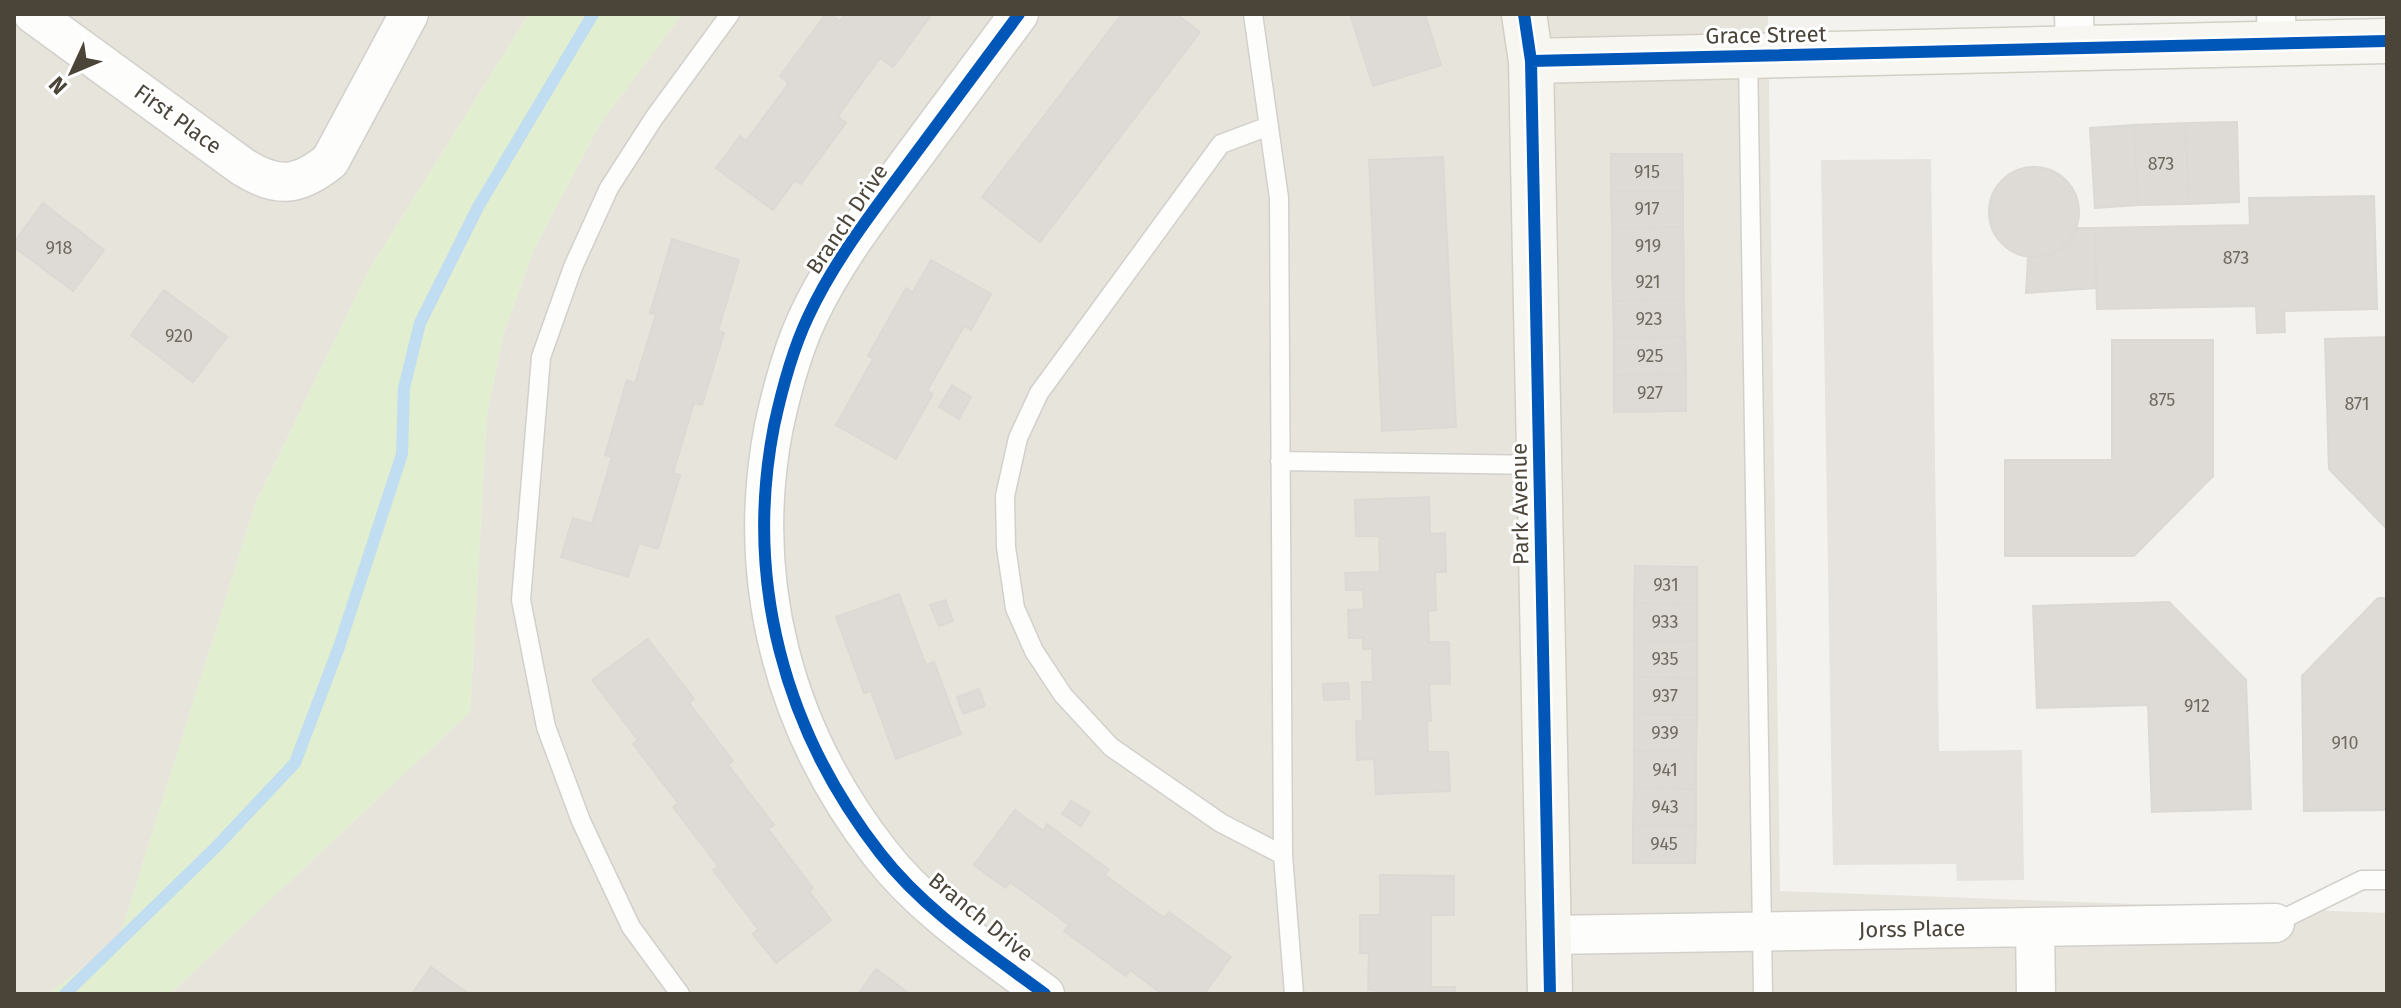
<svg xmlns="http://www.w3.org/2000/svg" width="2401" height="1008" font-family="'Fira Sans',sans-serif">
	<rect width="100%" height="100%" fill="#f4f2ee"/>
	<path fill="#e7e4dc" d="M 14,14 L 529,14 L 369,270 L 256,502 L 118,942 L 48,994 L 14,994 Z
		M 682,14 L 1768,14 L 1780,891 L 2387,913 L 2387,994 L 170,994 L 470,712 L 487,414 L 504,332 L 535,247 L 600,124 Z"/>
	<path fill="#e1eecf" d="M 529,14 L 682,14 L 600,124 L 535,247 L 504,332 L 487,414 L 470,712 L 170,994 L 48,994 L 118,942 L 256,502 L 369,270 Z"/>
	<path fill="#e6e3df" d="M 1931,159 L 1939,751 L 2022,750 L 2024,880 L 1957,881 L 1956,864 L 1833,865 L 1821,160 Z"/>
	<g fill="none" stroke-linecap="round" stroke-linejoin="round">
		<path stroke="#c0ddf1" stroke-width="12" d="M 65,994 L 216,847 L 295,763 L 339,647 L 402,454 L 404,388 L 420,323 L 478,207 L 593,14"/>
	</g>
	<path fill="#dedbd6" stroke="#dcd9d4" stroke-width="2" d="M 826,14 L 830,14 L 840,21 L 845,14 L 932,14 L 893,67 L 880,58 L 838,116 L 846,123 L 801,184 L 795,180 L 773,210 L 716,168 L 740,136 L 746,141 L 789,83 L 780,76 Z
		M 1122,14 L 1176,14 L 1200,32 L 1040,242 L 982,197 Z
		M 1350,14 L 1425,14 L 1441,65 L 1373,86 Z
		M 2237,122 L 2239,202 L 2188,204 L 2186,123 Z
		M 2186,123 L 2188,204 L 2139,205 L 2133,125 Z
		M 2133,125 L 2139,205 L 2095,208 L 2090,128 Z
		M 1611,154 L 1682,154 L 1683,191 L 1611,191 Z
		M 1443,157 L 1456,427 L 1382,431 L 1369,160 Z
		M1989 212a45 45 0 1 1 90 0a45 45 0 1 1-90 0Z
		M 1611,191 L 1683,191 L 1683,227 L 1612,228 Z
		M 2374,196 L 2377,309 L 2284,311 L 2285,332 L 2257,333 L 2256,306 L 2097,309 L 2095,228 L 2250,225 L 2249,198 Z
		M 43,203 L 104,250 L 73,291 L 14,247 L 14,242 Z
		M 1683,227 L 1684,264 L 1612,264 L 1612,228 Z
		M 2077,228 L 2095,228 L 2096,288 L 2026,293 L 2028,257 L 2047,256 L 2059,250 L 2071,239 Z
		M 672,239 L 739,260 L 718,331 L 724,333 L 702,405 L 694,403 L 673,473 L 680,475 L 658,549 L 639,543 L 628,577 L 561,557 L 573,518 L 592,524 L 612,457 L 605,455 L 627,380 L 635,383 L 656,314 L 650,313 Z
		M 931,260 L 991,294 L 971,330 L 964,326 L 927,391 L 933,394 L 896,459 L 836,425 L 873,359 L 868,356 L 906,288 L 913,292 Z
		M 1612,264 L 1684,264 L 1684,300 L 1613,301 Z
		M 164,290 L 227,337 L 193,382 L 131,335 Z
		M 1684,300 L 1685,337 L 1614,338 L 1613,301 Z
		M 1685,337 L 1686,374 L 1614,375 L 1614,338 Z
		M 2387,337 L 2387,529 L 2329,469 L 2325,339 Z
		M 2112,340 L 2213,340 L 2213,476 L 2134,556 L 2005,556 L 2005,460 L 2112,460 Z
		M 1686,374 L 1686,411 L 1614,412 L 1614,375 Z
		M 952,385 L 971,397 L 959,419 L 939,407 Z
		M 1429,497 L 1430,534 L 1445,533 L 1446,572 L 1435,572 L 1436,610 L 1428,611 L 1429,642 L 1449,642 L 1450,684 L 1429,684 L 1431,721 L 1427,721 L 1428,752 L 1448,752 L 1450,791 L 1376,794 L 1374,759 L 1357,760 L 1356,721 L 1363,720 L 1362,682 L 1373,682 L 1372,649 L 1363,649 L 1363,638 L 1349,638 L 1348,610 L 1364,609 L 1363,590 L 1346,590 L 1345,573 L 1380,572 L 1379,536 L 1356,536 L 1355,500 Z
		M 1635,566 L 1697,567 L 1697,604 L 1634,603 Z
		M 899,594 L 926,665 L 934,662 L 961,734 L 896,759 L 871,691 L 864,693 L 836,617 Z
		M 2378,598 L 2387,598 L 2387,810 L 2304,811 L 2302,676 Z
		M 945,600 L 953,621 L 939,626 L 930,605 Z
		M 2169,602 L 2246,680 L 2251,809 L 2152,812 L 2148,705 L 2037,708 L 2033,606 Z
		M 1634,603 L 1697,604 L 1697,641 L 1634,640 Z
		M 648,639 L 694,699 L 689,703 L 733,761 L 728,765 L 774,825 L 768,829 L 813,888 L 809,891 L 831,920 L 776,963 L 753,934 L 758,929 L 713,870 L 718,866 L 673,807 L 678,803 L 633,744 L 638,740 L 592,680 Z
		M 1634,640 L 1697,641 L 1697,678 L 1634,677 Z
		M 1634,677 L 1697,678 L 1697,715 L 1634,714 Z
		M 1348,683 L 1349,699 L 1324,700 L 1323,684 Z
		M 979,689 L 985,706 L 963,714 L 957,697 Z
		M 1634,714 L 1697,715 L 1696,752 L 1634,751 Z
		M 1634,751 L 1696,752 L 1696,789 L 1634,788 Z
		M 1634,788 L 1696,789 L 1696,826 L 1633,826 Z
		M 1071,801 L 1090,812 L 1081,826 L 1062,814 Z
		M 1015,810 L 1043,831 L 1047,824 L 1109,870 L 1105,875 L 1164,918 L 1169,912 L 1231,957 L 1204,994 L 1162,994 L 1130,970 L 1126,976 L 1064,931 L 1069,925 L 1010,882 L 1005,888 L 974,865 Z
		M 1633,826 L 1696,826 L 1695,863 L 1633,863 Z
		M 1380,875 L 1454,876 L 1454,915 L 1431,915 L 1431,987 L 1455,987 L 1455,994 L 1379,994 L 1379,991 L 1368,990 L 1369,953 L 1360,953 L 1360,915 L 1380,915 Z
		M 431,967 L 469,994 L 412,994 Z
		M 876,969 L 910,994 L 858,994 Z"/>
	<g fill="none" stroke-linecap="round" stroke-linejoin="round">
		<g stroke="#d2d0cb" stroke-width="21">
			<path id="lane" d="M 1253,14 L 1279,198 L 1283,855 L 1294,994
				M 1748,55 L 1763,994
				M 1269,126 L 1221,144 L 1039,393 L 1018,438 L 1005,496 L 1006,547 L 1015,608 L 1034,651 L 1063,695 L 1111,747 L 1221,823 L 1283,855
				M 1280,461 L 1539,465
				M 2275,923 L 2362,880 L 2387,880
				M 680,994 L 631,927 L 581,821 L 546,727 L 521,600 L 541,357 L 573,267 L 609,188 L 654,118 L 730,14"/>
		</g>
		<g stroke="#d2d0cb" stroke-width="41">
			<path id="street" d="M 33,14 L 243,167 C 278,189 299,186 330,161 L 409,14
				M 1019,14 C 982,64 944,115 907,165 C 871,214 834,261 808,317 C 792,351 782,389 774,426 C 744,580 784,730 880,853 C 924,910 987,951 1045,994
				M 2074,14 L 2075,48
				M 2276,14 L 2277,45
				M 2035,927 L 2036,994
				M 1549,935 L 2275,923"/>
		</g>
		<g stroke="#d3cfc5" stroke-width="47">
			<path id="secondary" d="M 1524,14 L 1531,61 L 1550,994
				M 1531,61 L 2387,41"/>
		</g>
		<use href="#lane" stroke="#fdfdfc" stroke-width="18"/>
		<use href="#street" stroke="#fdfdfc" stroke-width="38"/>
		<use href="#secondary" stroke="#f7f6f1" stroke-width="44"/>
		<g stroke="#fff" stroke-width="17">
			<path id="cycleway" d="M 1019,14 C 982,64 944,115 907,165 C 871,214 834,261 808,317 C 792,351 782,389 774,426 C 744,580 784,730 880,853 C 924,910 987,951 1045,994
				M 1524,14 L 1531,61 L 1550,994
				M 1531,61 L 2387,41"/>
		</g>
		<use href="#cycleway" stroke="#0057b8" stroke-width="12"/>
	</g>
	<g text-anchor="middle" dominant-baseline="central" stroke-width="6" stroke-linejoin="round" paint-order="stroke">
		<g font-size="18" fill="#706a61">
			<text x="2161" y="164">873</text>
			<text x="1647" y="172">915</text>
			<text x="1647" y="209">917</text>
			<text x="1648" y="246">919</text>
			<text x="59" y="248">918</text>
			<text x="2236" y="258">873</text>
			<text x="1648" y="282">921</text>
			<text x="1649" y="319">923</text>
			<text x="179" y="336">920</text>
			<text x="1650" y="356">925</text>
			<text x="1650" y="393">927</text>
			<text x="2162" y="400">875</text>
			<text x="2357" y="404">871</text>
			<text x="1666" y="585">931</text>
			<text x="1665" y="622">933</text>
			<text x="1665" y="659">935</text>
			<text x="1665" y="696">937</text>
			<text x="2197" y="706">912</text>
			<text x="1665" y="733">939</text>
			<text x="2345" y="743">910</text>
			<text x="1665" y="770">941</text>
			<text x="1665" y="807">943</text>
			<text x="1664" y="844">945</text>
		</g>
		<g font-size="22" fill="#4b4439" stroke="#fff">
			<text transform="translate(1766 35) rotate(-1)">Grace Street</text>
			<text transform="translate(178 119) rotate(36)">First Place</text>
			<text transform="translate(847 219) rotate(-56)">Branch Drive</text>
			<text transform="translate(1520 504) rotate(-91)">Park Avenue</text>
			<text transform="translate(981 917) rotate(39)">Branch Drive</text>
			<text transform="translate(1912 929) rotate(-1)">Jorss Place</text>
		</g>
	</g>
	<rect width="2401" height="1008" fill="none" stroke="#4b4439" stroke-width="32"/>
	<g transform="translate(72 72) rotate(226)" stroke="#ffffff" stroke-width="6" paint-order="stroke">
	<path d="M0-6L14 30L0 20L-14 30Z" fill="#4b4439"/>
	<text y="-12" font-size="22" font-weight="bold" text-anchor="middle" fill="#4b4439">N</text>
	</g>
</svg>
